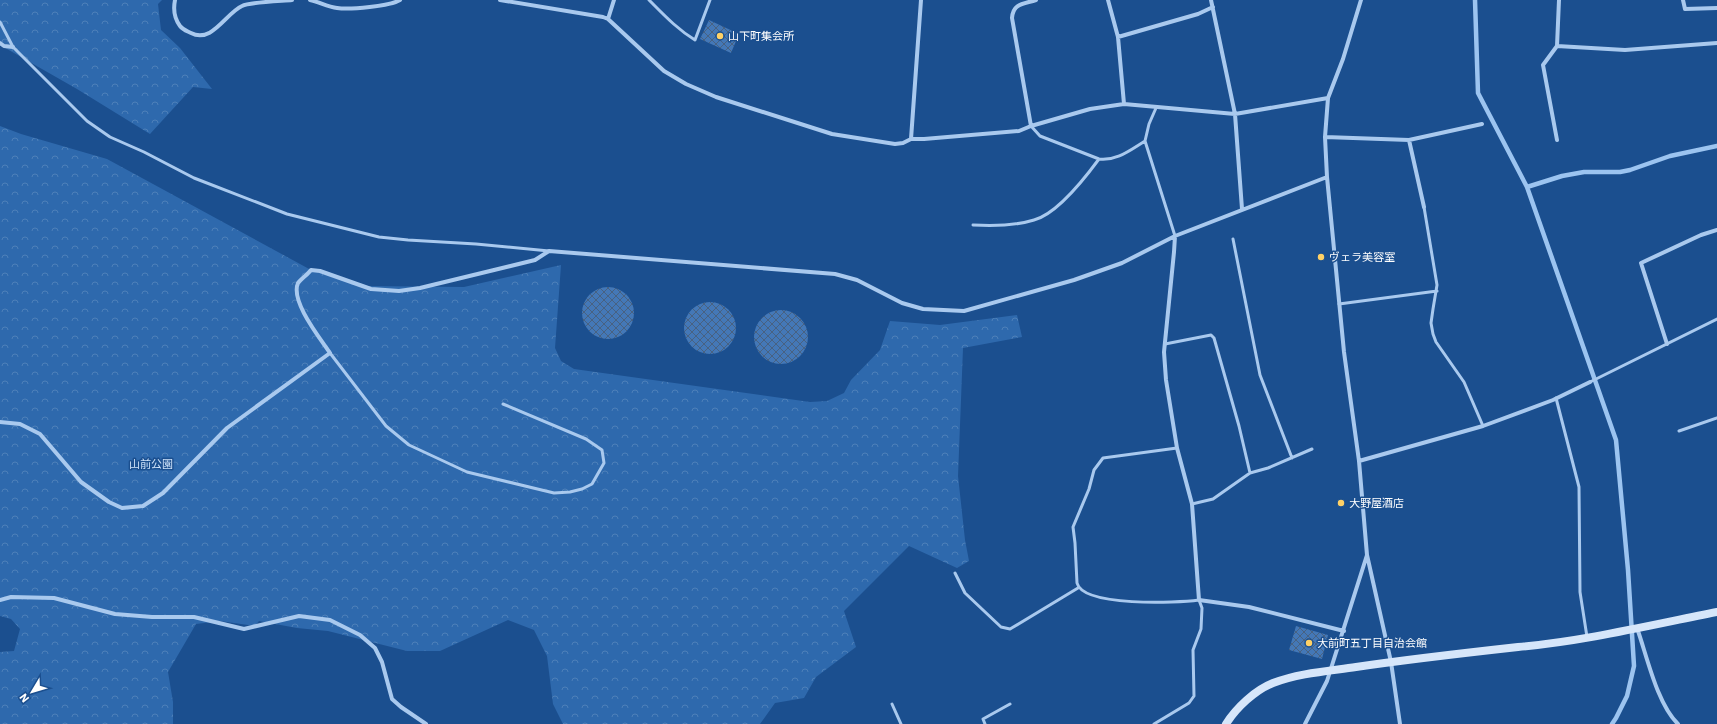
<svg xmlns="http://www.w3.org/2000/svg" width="1717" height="724" font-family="'IBM Plex Sans','Noto Sans JP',sans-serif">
	<defs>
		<pattern id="forest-crowns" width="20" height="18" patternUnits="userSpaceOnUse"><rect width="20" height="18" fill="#2e69ad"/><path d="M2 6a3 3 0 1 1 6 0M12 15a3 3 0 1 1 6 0" fill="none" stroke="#4d80b9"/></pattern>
		<pattern id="building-cross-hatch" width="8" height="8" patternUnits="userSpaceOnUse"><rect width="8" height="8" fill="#4478b7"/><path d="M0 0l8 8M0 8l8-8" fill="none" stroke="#486282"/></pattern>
	</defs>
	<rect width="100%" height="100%" fill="#1b4f8f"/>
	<path fill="url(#forest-crowns)" d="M 0,0 L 162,0 L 158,4 L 161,30 L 180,48 L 212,89 L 193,87 L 150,134 L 77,89 L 0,45 Z
		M 0,126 L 21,134 L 107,159 L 311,270 L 363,286 L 464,287 L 561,265 L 555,348 L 561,361 L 574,369 L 810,402 L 827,401 L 844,393 L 851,380 L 880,350 L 890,321 L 940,325 L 1017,315 L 1022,337 L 963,348 L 958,476 L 965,540 L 969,561 L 957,568 L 909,546 L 844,611 L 856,647 L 816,677 L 804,698 L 775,703 L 760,724 L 563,724 L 553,704 L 547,656 L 534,630 L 508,620 L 440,651 L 407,651 L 328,631 L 297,628 L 259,621 L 255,626 L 220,621 L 196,624 L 168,672 L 173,702 L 173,724 L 0,724 L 0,652 L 14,651 L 20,629 L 11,619 L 0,616 Z"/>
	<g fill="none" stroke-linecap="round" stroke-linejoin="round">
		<path stroke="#9cc4f0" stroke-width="4.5" d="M 1475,0 L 1478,93 L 1527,187 L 1616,440 L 1628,570 L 1634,666 L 1627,696 L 1616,718 L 1612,724
			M 1527,187 L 1562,176 L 1584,172 L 1620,172 L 1630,170 L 1670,156 L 1717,146"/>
	</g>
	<path fill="url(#building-cross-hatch)" d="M 709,20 L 739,34 L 731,53 L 700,39 Z
		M582 313a26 26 0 1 1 52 0a26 26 0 1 1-52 0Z
		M684 328a26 26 0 1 1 52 0a26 26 0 1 1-52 0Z
		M754 337a27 27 0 1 1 54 0a27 27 0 1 1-54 0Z
		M 1296,626 L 1328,635 L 1322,659 L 1289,650 Z"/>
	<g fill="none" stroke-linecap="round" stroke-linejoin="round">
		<path stroke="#a9c9ee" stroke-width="3" d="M 649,0 C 664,15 677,29 695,40 L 710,0
			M 0,22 L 13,47 L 87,121 L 110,137 L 144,152 L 194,178 L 287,214 L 379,237 L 408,240 L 476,244 L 549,251
			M 1156,108 L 1149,124 L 1145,141 L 1175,236
			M 1031,126 L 1040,136 L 1099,159 C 1117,161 1130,150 1145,141
			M 1424,207 L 1437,285 L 1433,309 L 1431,323 L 1433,334 L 1436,342 L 1464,382 L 1483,426
			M 973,225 C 992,226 1015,226 1034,220 C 1057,214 1085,178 1099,159
			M 1233,239 L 1260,375 L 1292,458
			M 1339,304 L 1437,291
			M 1165,344 L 1211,335 L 1214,338 L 1239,426 L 1250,473
			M 330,353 L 386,426 L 409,445 L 467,472 L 554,493 L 570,492 L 582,489 L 592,484 L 604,463 L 602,450 L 586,439 L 503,404
			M 1590,382 L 1717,319
			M 1556,398 L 1579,487 L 1580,592 L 1587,637
			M 1679,431 L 1717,418
			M 1192,504 L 1213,499 L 1250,473 L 1268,468 L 1312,449
			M 955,573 L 965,593 L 1001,627 L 1010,629 L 1078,588
			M 892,704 L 901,724
			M 985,724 L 983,719 L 1010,704
			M 1154,724 L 1189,703 L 1194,696 L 1193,650 L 1201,629 L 1202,608 L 1199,600 C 1177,603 1083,607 1077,583 L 1075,543 L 1073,527 L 1089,489 L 1094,470 L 1103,458 L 1177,448"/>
		<path stroke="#a9c9ee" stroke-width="4" d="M 175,0 C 173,10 174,18 180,26 C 183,30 187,31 191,33 C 212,44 226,13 242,6 C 250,2 282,1 292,0
			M 310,0 C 319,2 328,7 337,8 C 350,10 390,6 400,0
			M 500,0 L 603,17 L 608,19 L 664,71 L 686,84 L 716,97 L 832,134 L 895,144 L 903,143 L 911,139 L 924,139 L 1019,131 L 1031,126 L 1090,109 L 1124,104 L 1235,114 L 1328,98
			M 1108,0 L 1118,37 L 1124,104
			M 1211,0 L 1235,114 L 1242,209
			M 1361,0 L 1343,59 L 1328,98 L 1325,137 L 1327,177 L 1344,352 L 1359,461 L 1367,555 L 1391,662 L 1400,724
			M 1559,0 L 1557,46 L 1625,50 L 1717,43
			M 1683,0 L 1685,9 L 1717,8
			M 608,19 L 614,0
			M 1118,37 L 1198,14 L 1213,7
			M 0,43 L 4,46 L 13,47
			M 1031,126 L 1012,18 C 1013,3 1024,4 1036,0
			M 1325,137 L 1409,140 L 1482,124
			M 911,139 L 921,0
			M 1409,140 L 1424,207
			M 1557,140 L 1543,65 L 1557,46
			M 1175,236 L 1174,252 L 1164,352 L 1166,380 L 1177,448 L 1192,504 L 1199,600 L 1249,607 L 1344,631
			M 1667,344 L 1641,263 L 1701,235 L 1717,230
			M 0,422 L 20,424 L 40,434 L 81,482 L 109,502 L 122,508 L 143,506 L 163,493 L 227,428 L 330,353 C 320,338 290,301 298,283 C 301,279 308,274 311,270 L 320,271 L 371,289 L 399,291 L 420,288 L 535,260 L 549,251 L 835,274 L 857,280 L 902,303 L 923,309 L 964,311 L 1074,280 L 1122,263 L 1175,236 L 1327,177
			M 1359,461 L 1483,426 L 1553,400 L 1590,382
			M 0,600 L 11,597 L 54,598 L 115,614 L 152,617 L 194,617 L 244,629 L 299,616 L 330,620 L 360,635 L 375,648 L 382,662 L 392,699 L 401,707 L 426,724
			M 1637,628 C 1647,656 1657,704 1678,724
			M 1305,724 L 1327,681 L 1367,555"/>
		<path stroke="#d6e6fa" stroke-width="8" d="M 1226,724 C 1236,708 1255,690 1273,683 C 1299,673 1329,671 1356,667 C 1410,659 1464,653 1518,647 C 1585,641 1651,625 1717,612"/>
	</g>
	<g fill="#ffd166" stroke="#1b4f8f" stroke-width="1.5">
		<circle cx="720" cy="36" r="4"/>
		<circle cx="1321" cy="257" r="4"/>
		<circle cx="1341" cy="503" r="4"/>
		<circle cx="1309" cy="643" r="4"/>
	</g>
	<g text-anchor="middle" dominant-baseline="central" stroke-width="3" stroke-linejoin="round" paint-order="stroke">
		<g font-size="11" fill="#fff" stroke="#1b4f8f" text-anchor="start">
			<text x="728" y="36">山下町集会所</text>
			<text x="1329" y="257">ヴェラ美容室</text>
			<text x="1349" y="503">大野屋酒店</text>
			<text x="1317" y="643">大前町五丁目自治会館</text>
		</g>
		<g font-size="11" fill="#cfe3fa" stroke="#1b4f8f">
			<text x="151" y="464">山前公園</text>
		</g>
	</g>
	<g transform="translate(32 692) rotate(232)" stroke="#1b4f8f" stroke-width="3" paint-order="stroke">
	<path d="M0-3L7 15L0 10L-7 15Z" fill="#ffffff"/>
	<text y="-6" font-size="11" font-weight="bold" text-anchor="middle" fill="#ffffff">N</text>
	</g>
</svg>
